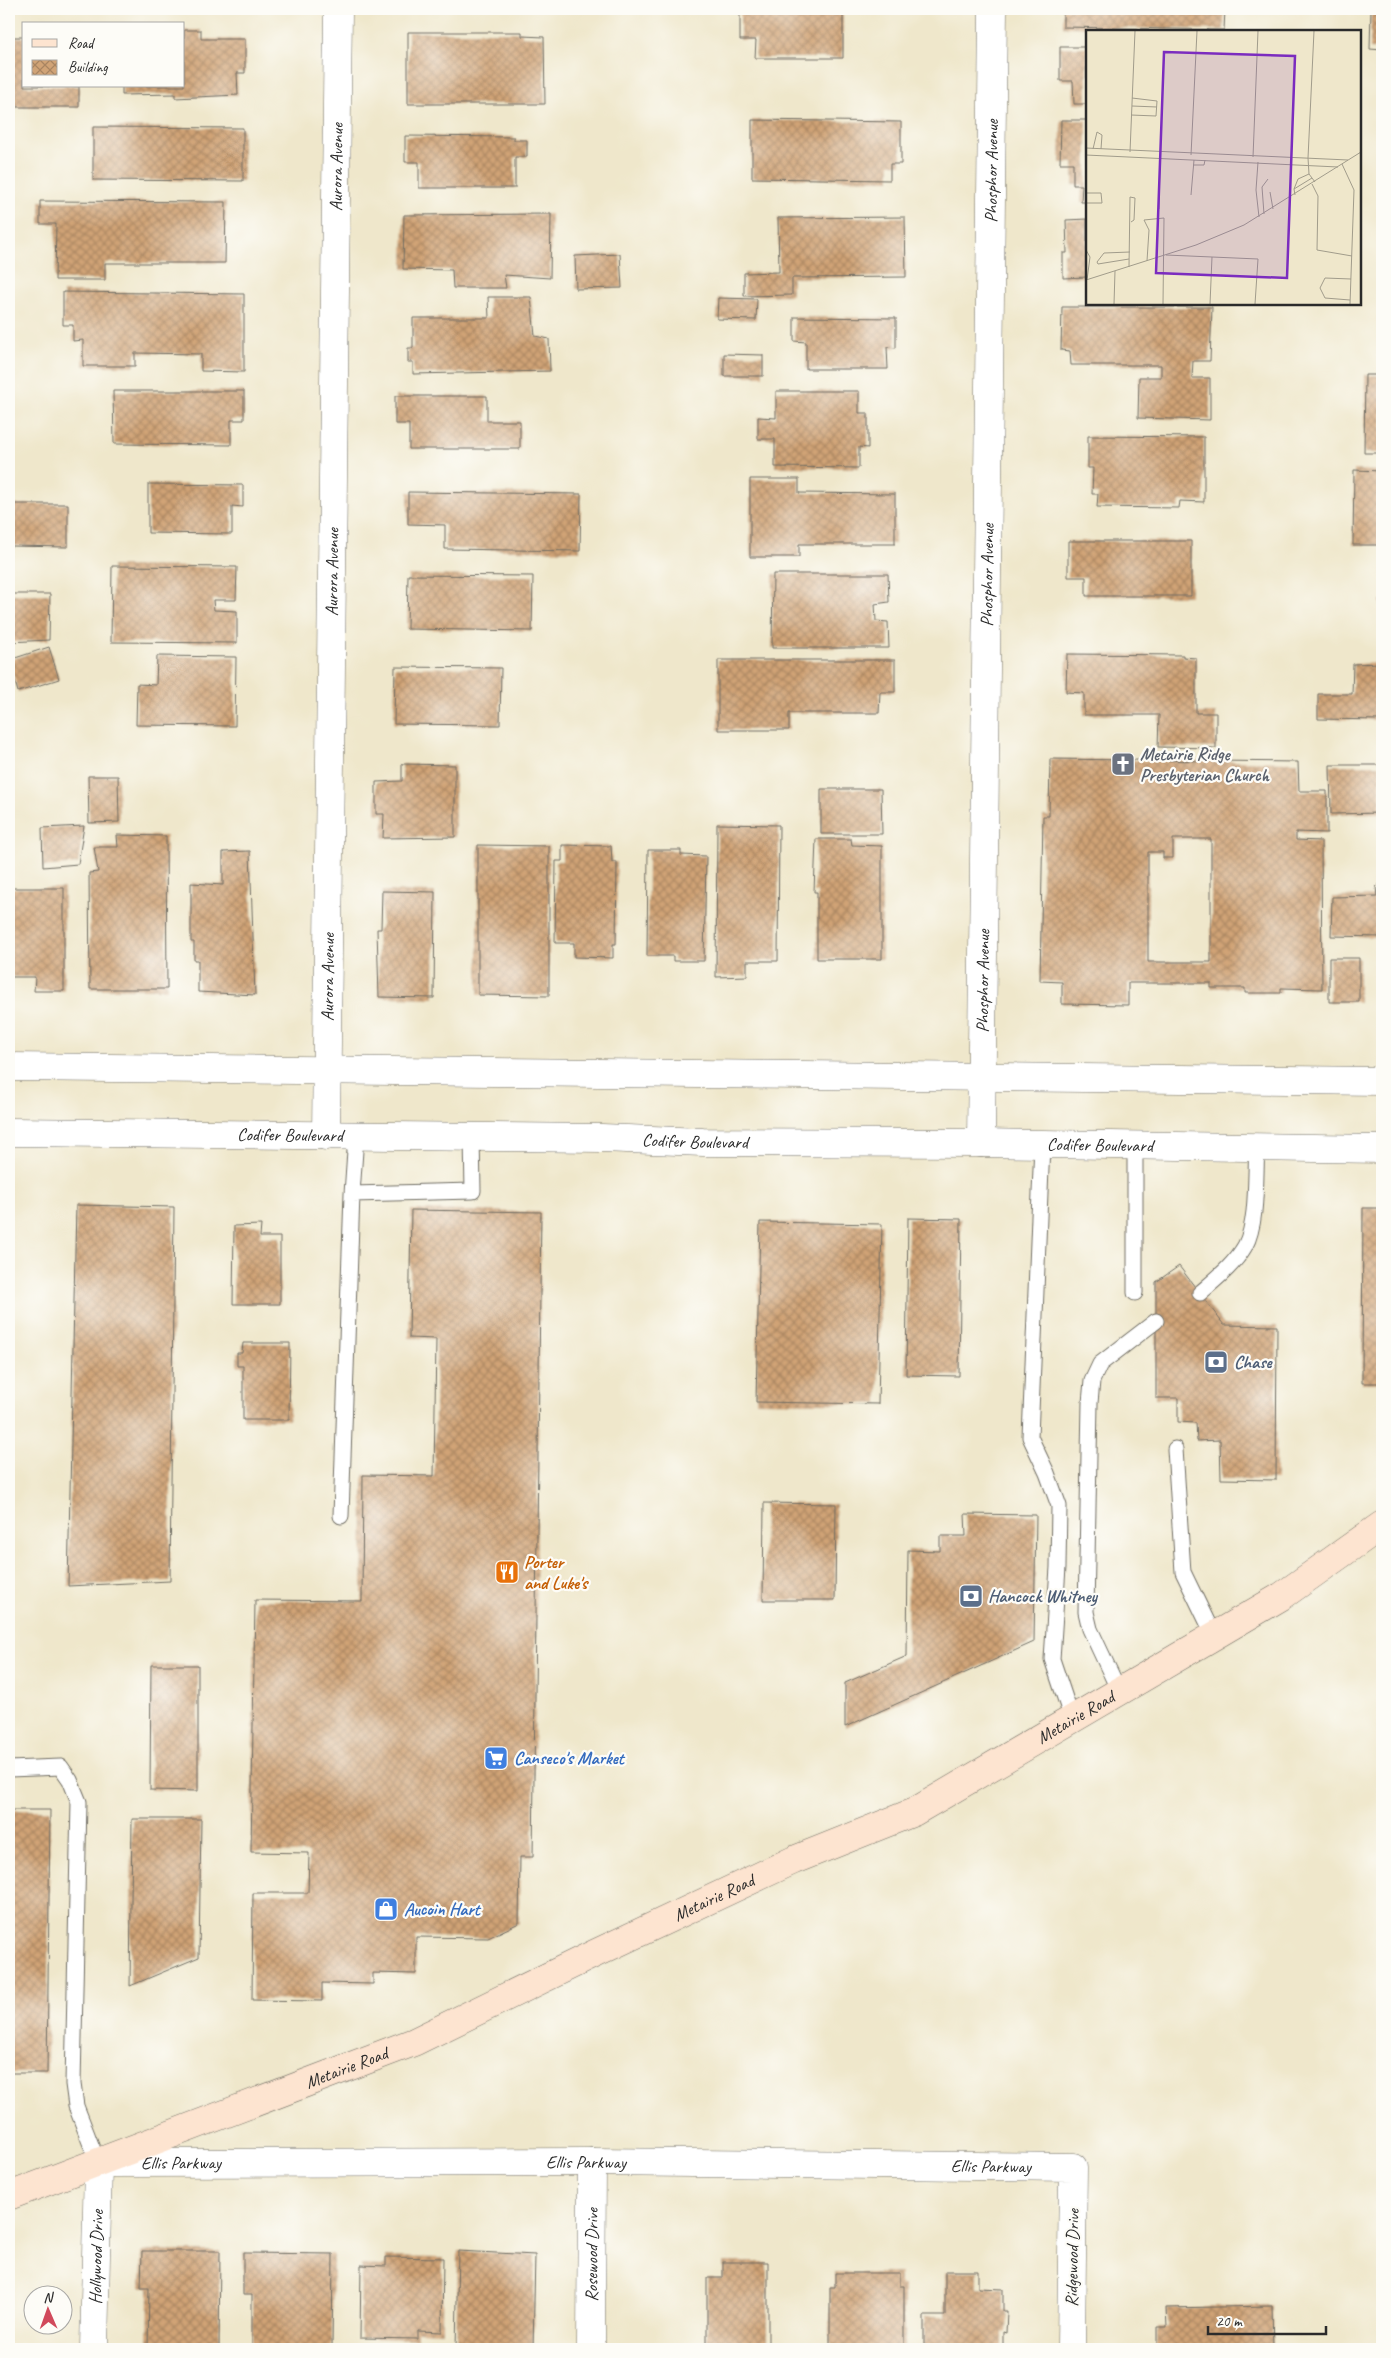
<svg xmlns="http://www.w3.org/2000/svg" width="1391" height="2358" font-family="Caveat,sans-serif">
	<defs>
		<pattern id="building-cross-hatch" width="8" height="8" patternUnits="userSpaceOnUse" patternTransform="scale(1.25)"><rect width="8" height="8" fill="#d0a376"/><path d="M0 0l8 8M0 8l8-8" fill="none" stroke="#a98561"/></pattern>
	</defs>
	<rect width="100%" height="100%" fill="#fdfcf7"/>
	<filter id="ink" filterUnits="userSpaceOnUse"><feTurbulence type="fractalNoise" baseFrequency=".02" numOctaves="2"/><feDisplacementMap in="SourceGraphic" scale="10" xChannelSelector="R" yChannelSelector="G"/><feConvolveMatrix kernelMatrix="1 2 1 2 8 2 1 2 1" color-interpolation-filters="sRGB"/></filter>
	<filter id="wash" filterUnits="userSpaceOnUse"><feTurbulence type="fractalNoise" baseFrequency=".0096" numOctaves="4" result="noise"/><feDisplacementMap in="SourceGraphic" scale="20" xChannelSelector="R" yChannelSelector="G"/><feGaussianBlur stdDeviation="1.12" result="paint"/><feColorMatrix in="noise" values="0 0 0 0 0 0 0 0 0 0 0 0 0 0 0 0 0 1.4 0 .05"/><feComposite in="paint" operator="in"/></filter>
	<g filter="url(#wash)">
		<rect width="100%" height="100%" fill="#efe7cb"/>
		<g id="blocks">
			<path fill="url(#building-cross-hatch)" fill-rule="evenodd" d="M 740,9 L 843,9 L 843,58 L 755,58 L 756,40 L 740,40 Z
				M 1063,9 L 1225,9 L 1224,30 L 1063,27 Z
				M 1371,9 L 1382,9 L 1382,50 L 1370,49 Z
				M 184,30 L 201,30 L 201,39 L 245,39 L 245,73 L 237,73 L 238,95 L 175,98 L 175,94 L 122,95 L 122,86 L 184,86 Z
				M 408,32 L 522,32 L 522,36 L 544,37 L 545,104 L 408,104 Z
				M 9,37 L 24,37 L 24,86 L 79,86 L 79,107 L 9,107 Z
				M 1060,47 L 1087,47 L 1087,104 L 1074,104 L 1073,81 L 1060,81 Z
				M 752,120 L 901,122 L 901,164 L 890,164 L 890,180 L 752,178 Z
				M 1061,120 L 1087,120 L 1087,202 L 1081,202 L 1082,185 L 1073,185 L 1073,163 L 1060,163 Z
				M 93,127 L 243,128 L 243,181 L 93,180 Z
				M 405,136 L 514,137 L 514,140 L 527,140 L 527,157 L 515,157 L 515,188 L 419,188 L 419,162 L 405,162 Z
				M 40,201 L 226,202 L 225,263 L 105,263 L 105,280 L 55,280 L 56,224 L 40,224 Z
				M 551,214 L 550,278 L 504,275 L 506,288 L 453,288 L 452,270 L 403,269 L 404,215 Z
				M 905,217 L 906,277 L 792,278 L 792,295 L 744,296 L 744,273 L 779,272 L 778,218 Z
				M 1087,219 L 1087,277 L 1063,278 L 1063,253 L 1067,253 L 1066,220 Z
				M 620,254 L 622,288 L 576,289 L 575,256 Z
				M 63,292 L 244,294 L 244,372 L 201,371 L 201,354 L 135,353 L 135,366 L 83,366 L 83,340 L 73,341 L 73,325 L 63,325 Z
				M 488,297 L 531,297 L 535,336 L 549,339 L 550,371 L 413,374 L 413,362 L 408,362 L 408,348 L 413,348 L 413,318 L 489,318 Z
				M 718,298 L 757,299 L 756,320 L 717,319 Z
				M 1062,307 L 1212,307 L 1210,361 L 1193,361 L 1192,378 L 1210,378 L 1210,420 L 1138,418 L 1139,377 L 1161,377 L 1161,365 L 1071,365 L 1070,351 L 1061,350 Z
				M 794,317 L 896,318 L 896,348 L 887,347 L 888,369 L 806,369 L 806,342 L 794,341 Z
				M 724,354 L 763,355 L 763,376 L 724,376 Z
				M 1365,375 L 1382,375 L 1382,453 L 1364,453 Z
				M 113,391 L 244,391 L 244,420 L 231,420 L 231,445 L 114,444 Z
				M 776,391 L 859,391 L 859,413 L 868,413 L 868,448 L 859,447 L 859,468 L 775,467 L 775,439 L 758,439 L 758,417 L 776,418 Z
				M 395,396 L 487,396 L 487,421 L 520,421 L 520,449 L 409,449 L 409,424 L 395,424 Z
				M 1088,436 L 1204,437 L 1204,502 L 1180,501 L 1179,508 L 1097,507 L 1098,494 L 1092,494 L 1093,468 L 1088,468 Z
				M 1354,470 L 1382,471 L 1382,545 L 1353,545 Z
				M 750,479 L 799,479 L 799,493 L 895,494 L 895,544 L 799,544 L 799,557 L 750,557 Z
				M 148,484 L 243,485 L 243,507 L 232,506 L 232,534 L 148,533 Z
				M 408,492 L 581,494 L 580,551 L 445,549 L 445,525 L 408,524 Z
				M 11,504 L 68,504 L 68,547 L 11,546 Z
				M 1068,541 L 1191,541 L 1191,596 L 1086,596 L 1086,577 L 1068,577 Z
				M 112,566 L 237,567 L 236,600 L 213,600 L 214,610 L 237,611 L 237,643 L 111,642 Z
				M 773,574 L 888,574 L 889,602 L 875,604 L 876,621 L 888,622 L 889,648 L 772,648 Z
				M 408,575 L 533,576 L 532,631 L 407,629 Z
				M 9,594 L 50,594 L 49,640 L 9,642 Z
				M 1380,600 L 1382,600 L 1382,720 L 1318,719 L 1318,694 L 1352,694 L 1353,664 L 1380,663 Z
				M 49,647 L 59,679 L 18,692 L 9,660 Z
				M 1067,654 L 1183,655 L 1183,657 L 1196,658 L 1196,713 L 1216,713 L 1216,748 L 1158,747 L 1159,715 L 1084,715 L 1084,693 L 1066,692 Z
				M 157,656 L 236,657 L 235,726 L 136,725 L 137,684 L 156,685 Z
				M 718,660 L 895,660 L 895,692 L 880,692 L 879,713 L 789,713 L 789,730 L 718,730 Z
				M 395,667 L 501,668 L 500,725 L 394,724 Z
				M 1050,759 L 1298,762 L 1299,791 L 1327,791 L 1327,833 L 1296,832 L 1296,840 L 1321,841 L 1322,989 L 1281,988 L 1281,993 L 1245,993 L 1245,988 L 1211,988 L 1211,983 L 1128,983 L 1128,1005 L 1062,1004 L 1062,982 L 1040,981 L 1043,816 L 1049,816 ZM 1173,839 L 1211,839 L 1211,962 L 1148,962 L 1148,852 L 1163,852 L 1163,858 L 1173,858 Z
				M 402,764 L 455,765 L 455,837 L 383,838 L 384,814 L 376,814 L 376,782 L 402,781 Z
				M 1330,765 L 1380,765 L 1381,813 L 1331,814 Z
				M 88,776 L 118,776 L 119,822 L 89,823 Z
				M 821,789 L 881,789 L 882,834 L 821,834 Z
				M 717,824 L 779,825 L 778,961 L 747,961 L 747,976 L 716,977 Z
				M 84,826 L 78,864 L 43,867 L 42,828 Z
				M 117,835 L 166,836 L 167,989 L 90,989 L 89,873 L 98,872 L 94,847 L 118,847 Z
				M 816,839 L 851,839 L 852,845 L 882,846 L 882,959 L 817,959 L 817,892 L 814,892 Z
				M 478,845 L 549,846 L 549,996 L 478,995 Z
				M 562,845 L 611,846 L 612,862 L 617,862 L 616,944 L 613,944 L 613,958 L 574,957 L 574,943 L 555,943 L 556,861 L 562,861 Z
				M 648,850 L 681,850 L 681,855 L 706,856 L 704,961 L 673,961 L 673,956 L 647,956 Z
				M 250,851 L 255,995 L 198,992 L 198,960 L 194,960 L 194,942 L 191,942 L 191,883 L 223,885 L 223,852 Z
				M 1382,882 L 1382,937 L 1331,936 L 1332,897 L 1377,896 L 1376,887 Z
				M 9,888 L 64,888 L 64,991 L 34,991 L 35,977 L 10,977 Z
				M 382,891 L 435,892 L 434,998 L 379,997 L 377,929 L 381,929 Z
				M 1329,958 L 1359,958 L 1359,1002 L 1329,1002 Z
				M 76,1205 L 174,1207 L 170,1581 L 68,1586 Z
				M 1363,1208 L 1382,1208 L 1382,1383 L 1362,1383 Z
				M 411,1210 L 541,1212 L 533,1857 L 520,1857 L 519,1923 L 488,1938 L 416,1937 L 416,1974 L 373,1973 L 373,1984 L 322,1983 L 322,2001 L 252,2000 L 253,1893 L 308,1893 L 309,1853 L 251,1852 L 255,1600 L 362,1601 L 363,1475 L 434,1476 L 436,1339 L 409,1338 Z
				M 908,1218 L 961,1219 L 959,1376 L 906,1375 Z
				M 760,1222 L 882,1224 L 878,1404 L 756,1402 Z
				M 261,1225 L 260,1237 L 280,1237 L 280,1304 L 233,1304 L 234,1226 Z
				M 1179,1266 L 1224,1325 L 1277,1326 L 1276,1480 L 1221,1479 L 1220,1440 L 1197,1441 L 1196,1423 L 1178,1422 L 1178,1398 L 1156,1398 L 1156,1282 Z
				M 243,1343 L 290,1343 L 289,1420 L 243,1420 L 243,1366 L 237,1366 L 237,1353 L 242,1353 Z
				M 764,1503 L 836,1504 L 835,1600 L 763,1600 Z
				M 965,1514 L 1036,1515 L 1034,1642 L 845,1727 L 845,1683 L 907,1656 L 908,1550 L 940,1551 L 940,1536 L 966,1536 Z
				M 151,1665 L 198,1665 L 198,1791 L 150,1790 Z
				M 9,1810 L 50,1810 L 47,2073 L 9,2073 Z
				M 132,1819 L 201,1819 L 199,1957 L 130,1986 Z
				M 142,2251 L 220,2251 L 219,2349 L 148,2349 L 149,2288 L 141,2288 Z
				M 458,2251 L 535,2255 L 533,2349 L 456,2348 Z
				M 243,2253 L 333,2254 L 332,2349 L 252,2349 L 252,2295 L 243,2295 Z
				M 386,2257 L 443,2258 L 442,2332 L 418,2331 L 418,2339 L 360,2338 L 361,2265 L 386,2266 Z
				M 723,2262 L 768,2262 L 768,2349 L 707,2349 L 707,2278 L 723,2278 Z
				M 945,2271 L 978,2271 L 978,2288 L 1003,2289 L 1003,2311 L 1007,2311 L 1006,2333 L 1003,2332 L 1003,2349 L 924,2349 L 924,2316 L 945,2316 Z
				M 835,2273 L 900,2273 L 900,2286 L 904,2286 L 904,2349 L 830,2349 L 830,2287 L 835,2287 Z
				M 1272,2306 L 1273,2349 L 1157,2349 L 1157,2327 L 1167,2327 L 1166,2308 Z"/>
		</g>
	</g>
	<g filter="url(#ink)">
		<use href="#blocks" fill-opacity="0" stroke="#706d63" stroke-width="1"/>
		<g fill="none" stroke-linecap="round" stroke-linejoin="round">
			<g stroke="#706d63" stroke-width="17">
				<path id="service" d="M 1042,1144 L 1030,1437 L 1047,1473 L 1059,1506 L 1058,1567 L 1052,1659 L 1072,1719
					M 352,1194 L 473,1191 L 472,1137
					M 1135,1293 L 1135,1145
					M 1200,1293 C 1216,1279 1234,1265 1245,1246 C 1258,1222 1255,1175 1257,1147
					M 1175,1449 L 1183,1572 L 1214,1636
					M 341,1516 L 352,1194 L 356,1136
					M 1119,1691 L 1090,1629 L 1086,1612 L 1090,1403 L 1092,1381 L 1100,1364 L 1156,1321
					M 9,1769 L 61,1767 L 70,1780 L 79,1802 L 73,2084 L 76,2106 L 98,2163"/>
			</g>
			<g stroke="#706d63" stroke-width="29">
				<g id="minor">
					<path d="M 9,1067 L 1382,1081"/>
					<path id="s1" d="M 9,1132 L 602,1138 L 703,1142 L 981,1143 L 1382,1149"/>
					<path id="s2" d="M 326,1136 L 338,9"/>
					<path id="s3" d="M 981,1143 L 993,9"/>
					<path id="s4" d="M 94,2349 L 98,2163 L 592,2162 L 1073,2167 L 1071,2349"/>
					<path id="s5" d="M 591,2349 L 592,2162"/>
				</g>
			</g>
			<g stroke="#706d63" stroke-width="29">
				<g id="secondary">
					<path id="s6" d="M 9,2196 L 414,2042 L 596,1953 L 794,1860 L 914,1812 L 1282,1596 L 1382,1525"/>
				</g>
			</g>
			<use href="#service" stroke="#fff" stroke-width="15"/>
			<use href="#minor" stroke="#fff" stroke-width="28"/>
			<use href="#secondary" stroke="#fde4d0" stroke-width="28"/>
		</g>
	</g>
	<defs>
		<g id="church-square" transform="scale(1.25)"><rect x="-9" y="-9" width="18" height="18" rx="4" fill="#6b7280" stroke="#fdfcf7"/><path d="M-1.2-6h2.4v3.5h3.3v2.4h-3.3V6h-2.4V-.1h-3.3v-2.4h3.3Z" fill="#fff"/></g>
		<g id="bank-square" transform="scale(1.25)"><rect x="-9" y="-9" width="18" height="18" rx="4" fill="#5c6f8a" stroke="#fdfcf7"/><path d="M-6-4H6V4H-6ZM0-2.3a2.3 2.3 0 1 0 0 4.6a2.3 2.3 0 1 0 0-4.6Z" fill="#fff"/></g>
		<g id="restaurant-square" transform="scale(1.25)"><rect x="-9" y="-9" width="18" height="18" rx="4" fill="#e8710a" stroke="#fdfcf7"/><path d="M-5-6h1v4h1v-4h1v4h1v-4h1v5L-1.5 .5V6h-2V.5L-5-1ZM5-6V6H3V1.5H1.5Q1.5-4 5-6Z" fill="#fff"/></g>
		<g id="supermarket-square" transform="scale(1.25)"><rect x="-9" y="-9" width="18" height="18" rx="4" fill="#3f7fe0" stroke="#fdfcf7"/><path d="M-6-5.5h2.5l.6 2H6L4.5 2H-2.5L-4.4-4H-6ZM-1.5 3.2a1.3 1.3 0 1 0 .1 0ZM3 3.2a1.3 1.3 0 1 0 .1 0Z" fill="#fff"/></g>
		<g id="shop-square" transform="scale(1.25)"><rect x="-9" y="-9" width="18" height="18" rx="4" fill="#3f7fe0" stroke="#fdfcf7"/><path d="M-5-2.5h2.3a2.7 3.5 0 0 1 5.4 0H5L5.5 6h-11ZM-1.5-2.5h3a1.5 2.3 0 0 0-3 0Z" fill="#fff"/></g>
	</defs>
	<g fill-rule="evenodd">
		<use href="#church-square" x="1123" y="764"/>
		<use href="#bank-square" x="1216" y="1362"/>
		<use href="#restaurant-square" x="507" y="1572"/>
		<use href="#bank-square" x="971" y="1596"/>
		<use href="#supermarket-square" x="496" y="1758"/>
		<use href="#shop-square" x="386" y="1909"/>
	</g>
	<g text-anchor="middle" dominant-baseline="central" stroke-width="4.5" stroke-linejoin="round" paint-order="stroke">
		<g font-size="18" fill="#2b2b2b" stroke="#fdfcf7">
			<text stroke="none"><textPath href="#s2" startOffset="969">Aurora Avenue</textPath></text>
			<text stroke="none"><textPath href="#s3" startOffset="972">Phosphor Avenue</textPath></text>
			<text stroke="none"><textPath href="#s2" startOffset="564">Aurora Avenue</textPath></text>
			<text stroke="none"><textPath href="#s3" startOffset="568">Phosphor Avenue</textPath></text>
			<text stroke="none"><textPath href="#s2" startOffset="159">Aurora Avenue</textPath></text>
			<text stroke="none"><textPath href="#s3" startOffset="162">Phosphor Avenue</textPath></text>
			<text stroke="none"><textPath href="#s1" startOffset="281">Codifer Boulevard</textPath></text>
			<text stroke="none"><textPath href="#s1" startOffset="686">Codifer Boulevard</textPath></text>
			<text stroke="none"><textPath href="#s1" startOffset="1091">Codifer Boulevard</textPath></text>
			<text stroke="none"><textPath href="#s6" startOffset="1171">Metairie Road</textPath></text>
			<text stroke="none"><textPath href="#s6" startOffset="766">Metairie Road</textPath></text>
			<text stroke="none"><textPath href="#s6" startOffset="361">Metairie Road</textPath></text>
			<text stroke="none"><textPath href="#s4" startOffset="674">Ellis Parkway</textPath></text>
			<text stroke="none"><textPath href="#s4" startOffset="269">Ellis Parkway</textPath></text>
			<text stroke="none"><textPath href="#s4" startOffset="1079">Ellis Parkway</textPath></text>
			<text stroke="none"><textPath href="#s5" startOffset="94">Rosewood Drive</textPath></text>
			<text stroke="none"><textPath href="#s4" startOffset="92">Hollywood Drive</textPath></text>
			<text transform="translate(1072 2258) rotate(-89)">Ridgewood Drive</text>
		</g>
		<g font-size="18" font-weight="bold" fill="#5b616d" stroke="#fdfcf7" text-anchor="start">
			<text x="1140" y="754">Metairie Ridge<tspan x="1140" dy="21">Presbyterian Church</tspan></text>
		</g>
		<g font-size="18" font-weight="bold" fill="#4e5e75" stroke="#fdfcf7" text-anchor="start">
			<text x="1234" y="1362">Chase</text>
			<text x="988" y="1596">Hancock Whitney</text>
		</g>
		<g font-size="18" font-weight="bold" fill="#c56008" stroke="#fdfcf7" text-anchor="start">
			<text x="524" y="1562">Porter<tspan x="524" dy="21">and Luke's</tspan></text>
		</g>
		<g font-size="18" font-weight="bold" fill="#366cbe" stroke="#fdfcf7" text-anchor="start">
			<text x="514" y="1758">Canseco's Market</text>
			<text x="404" y="1909">Aucoin Hart</text>
		</g>
	</g>
	<g transform="translate(1086 30)">
		<rect width="275" height="275" fill="#efe7cb"/>
		<path fill="none" stroke="#a19c8b" stroke-width="1" d="M 228,1 L 222,128 L 223,144 L 229,152M 46,76 L 71,77M 45,85 L 70,86 L 71,71 L 46,68M 0,118 L 262,130M 7,119 L 11,102 L 16,105 L 15,119M 44,122 L 49,1M 0,125 L 252,137M 105,125 L 111,1M 167,127 L 172,1M 172,132 L 170,160 L 173,187M 256,134 L 268,160 L 264,274M 107,135 L 118,135 L 119,130M 226,154 L 232,166 L 231,220 L 266,226M 208,159 L 212,149 L 223,144M 184,162 L 187,179M 0,163 L 15,163 L 16,173 L 0,173M 105,165 L 108,130M 209,165 L 208,159 L 226,148M 73,179 L 74,128M 178,184 L 176,157 L 182,149M 0,220 L 4,227 L 1,250M 80,225 L 172,229 L 169,274M 43,229 L 12,234 L 11,232 L 18,223 L 44,222M 61,231 L 63,200 L 58,190 L 78,188 L 77,274M 43,237 L 44,167 L 49,168 L 48,190 L 45,192M 0,250 L 110,215 L 158,195 L 275,122M 264,270 L 239,268 L 234,258 L 239,248 L 265,249M 28,274 L 29,241M 124,274 L 126,227"/>
		<path fill="#7b2cbf" fill-opacity="0.15" stroke="#7b2cbf" stroke-width="2.5" d="M 78,22 L 209,26 L 201,248 L 70,243 Z"/>
		<rect width="275" height="275" fill="none" stroke="#2b2b2b" stroke-width="2.5"/>
	</g>
	<rect width="1391" height="2358" fill="none" stroke="#fdfcf7" stroke-width="30"/>
	<rect x="22" y="22" width="162" height="65" fill="#fdfcf7" stroke="#a9a8a5"/>
	<rect x="32" y="39" width="25" height="8" fill="#fde4d0" stroke="#a9a8a5"/>
	<text x="68" y="48" font-size="15" fill="#2b2b2b">Road</text>
	<rect x="32" y="60" width="25" height="15" fill="url(#building-cross-hatch)" stroke="#a9a8a5"/>
	<text x="68" y="72" font-size="15" fill="#2b2b2b">Building</text>
	<g transform="translate(48 2310) rotate(358)"><circle r="24" fill="#fdfcf7" stroke="#a9a8a5"/>
	<path d="M0-4L9 19L0 12L-9 19Z" fill="#d1495b"/>
	<text y="-8" font-size="14" font-weight="bold" text-anchor="middle" fill="#2b2b2b">N</text>
	</g>
	<path d="M1208 2326v8h118v-8" fill="none" stroke="#2b2b2b" stroke-width="2.5"/>
	<text x="1216" y="2326" font-size="15" fill="#2b2b2b" stroke="#fdfcf7" stroke-width="4" paint-order="stroke">20 m</text>
</svg>
